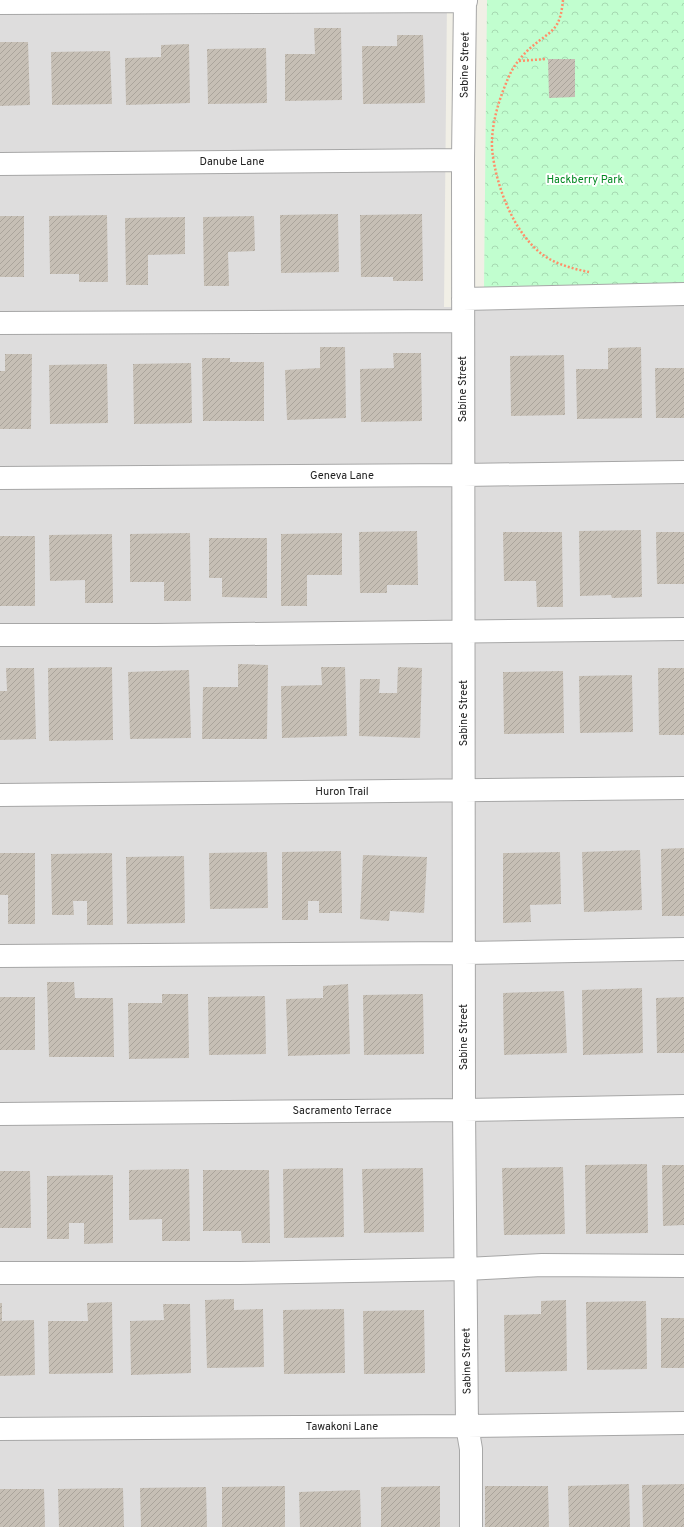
<svg xmlns="http://www.w3.org/2000/svg" width="684" height="1527" font-family="Overpass,sans-serif">
	<defs>
		<pattern id="park-crowns" width="20" height="18" patternUnits="userSpaceOnUse"><rect width="20" height="18" fill="#c1fecf"/><path d="M2 6a3 3 0 1 1 6 0M12 15a3 3 0 1 1 6 0" fill="none" stroke="#a6d9b1"/></pattern>
		<pattern id="building-hatch" width="6" height="6" patternUnits="userSpaceOnUse"><rect width="6" height="6" fill="#c6bfb5"/><path d="M-1 1l2-2M0 6l6-6M5 7l2-2" fill="none" stroke="#aaa49b"/></pattern>
	</defs>
	<rect width="100%" height="100%" fill="#f1efe6"/>
	<path fill="#dedddd" d="M 0,0 L 447,0 L 444,307 L 684,306 L 684,1527 L 0,1527 Z"/>
	<path fill="url(#park-crowns)" d="M 487,0 L 684,0 L 684,287 L 484,290 Z"/>
	<path fill="url(#building-hatch)" d="M 314,28 L 341,28 L 342,100 L 285,101 L 285,54 L 315,54 Z
		M 397,35 L 423,35 L 425,103 L 363,104 L 362,46 L 397,46 Z
		M 0,42 L 28,42 L 30,105 L 0,106 Z
		M 189,44 L 190,103 L 126,105 L 125,58 L 161,57 L 161,45 Z
		M 266,48 L 267,103 L 208,104 L 207,49 Z
		M 110,51 L 112,104 L 52,105 L 51,52 Z
		M 548,59 L 575,59 L 575,97 L 549,98 Z
		M 338,214 L 339,272 L 281,273 L 280,215 Z
		M 422,214 L 423,281 L 393,281 L 393,277 L 361,277 L 360,215 Z
		M 107,215 L 108,282 L 79,282 L 79,274 L 50,274 L 49,216 Z
		M 0,216 L 24,216 L 24,277 L 0,277 Z
		M 254,216 L 255,251 L 228,252 L 229,286 L 204,286 L 203,217 Z
		M 185,217 L 185,254 L 148,255 L 148,285 L 126,285 L 125,218 Z
		M 320,347 L 345,347 L 346,418 L 287,420 L 285,370 L 320,368 Z
		M 641,347 L 642,418 L 577,419 L 576,369 L 608,369 L 608,348 Z
		M 393,353 L 421,353 L 422,421 L 361,422 L 360,369 L 394,368 Z
		M 5,354 L 32,354 L 31,429 L 0,429 L 0,371 L 5,371 Z
		M 564,355 L 565,415 L 511,416 L 510,356 Z
		M 202,358 L 230,358 L 230,362 L 264,362 L 264,421 L 203,421 Z
		M 191,363 L 192,423 L 134,424 L 133,364 Z
		M 107,364 L 108,423 L 50,424 L 49,365 Z
		M 655,368 L 684,368 L 684,418 L 656,418 Z
		M 641,530 L 642,597 L 612,598 L 611,595 L 580,596 L 579,531 Z
		M 417,531 L 418,585 L 387,585 L 387,593 L 360,593 L 359,532 Z
		M 503,532 L 562,532 L 563,607 L 537,607 L 536,581 L 504,581 Z
		M 656,532 L 684,532 L 684,584 L 657,584 Z
		M 190,533 L 191,601 L 164,601 L 164,582 L 130,582 L 130,534 Z
		M 342,533 L 342,575 L 307,575 L 307,606 L 281,606 L 281,534 Z
		M 112,534 L 113,603 L 85,603 L 85,580 L 50,581 L 49,535 Z
		M 0,536 L 35,536 L 35,606 L 0,606 Z
		M 209,538 L 267,538 L 267,598 L 222,597 L 222,578 L 209,578 Z
		M 238,664 L 268,665 L 267,739 L 202,739 L 203,687 L 238,687 Z
		M 112,667 L 113,740 L 49,741 L 48,668 Z
		M 321,667 L 345,667 L 347,736 L 282,738 L 281,686 L 322,685 Z
		M 398,667 L 422,668 L 420,738 L 359,736 L 360,679 L 380,679 L 379,693 L 397,693 Z
		M 6,668 L 34,668 L 36,739 L 0,740 L 0,691 L 7,691 Z
		M 658,668 L 684,668 L 684,735 L 659,735 Z
		M 189,670 L 191,738 L 130,739 L 128,672 Z
		M 563,671 L 564,733 L 504,734 L 503,672 Z
		M 632,675 L 633,732 L 580,733 L 579,676 Z
		M 684,848 L 684,916 L 662,916 L 661,849 Z
		M 640,850 L 642,910 L 584,912 L 582,852 Z
		M 341,851 L 342,913 L 319,913 L 319,901 L 308,901 L 308,920 L 282,920 L 282,852 Z
		M 267,852 L 268,908 L 210,909 L 209,853 Z
		M 560,852 L 561,904 L 530,905 L 531,922 L 503,923 L 503,853 Z
		M 0,853 L 35,853 L 35,924 L 8,924 L 8,895 L 0,895 Z
		M 112,853 L 113,925 L 87,925 L 87,901 L 73,901 L 74,915 L 52,915 L 51,854 Z
		M 363,855 L 427,857 L 424,913 L 390,911 L 389,921 L 360,919 Z
		M 184,856 L 185,923 L 127,924 L 126,857 Z
		M 47,982 L 74,982 L 75,998 L 113,998 L 114,1057 L 49,1057 Z
		M 348,984 L 350,1054 L 288,1056 L 286,999 L 323,998 L 323,986 Z
		M 642,988 L 643,1053 L 583,1055 L 582,990 Z
		M 564,991 L 567,1053 L 504,1055 L 503,993 Z
		M 162,994 L 188,994 L 189,1058 L 129,1059 L 128,1003 L 162,1003 Z
		M 423,994 L 424,1054 L 364,1055 L 363,995 Z
		M 265,996 L 266,1054 L 209,1055 L 208,997 Z
		M 0,997 L 35,997 L 35,1050 L 0,1050 Z
		M 684,997 L 684,1053 L 657,1053 L 656,998 Z
		M 647,1164 L 648,1233 L 586,1234 L 585,1165 Z
		M 662,1165 L 684,1165 L 684,1225 L 663,1226 Z
		M 563,1167 L 565,1234 L 504,1235 L 502,1168 Z
		M 343,1168 L 344,1237 L 284,1238 L 283,1169 Z
		M 423,1168 L 424,1232 L 364,1233 L 362,1169 Z
		M 189,1169 L 190,1241 L 162,1241 L 162,1219 L 129,1220 L 129,1170 Z
		M 203,1170 L 269,1170 L 270,1243 L 242,1243 L 241,1231 L 203,1231 Z
		M 0,1171 L 30,1171 L 31,1228 L 0,1228 Z
		M 113,1175 L 113,1243 L 84,1244 L 84,1223 L 69,1223 L 69,1239 L 47,1239 L 47,1176 Z
		M 234,1299 L 234,1310 L 263,1309 L 264,1367 L 207,1368 L 205,1300 Z
		M 566,1300 L 567,1371 L 505,1372 L 504,1315 L 541,1314 L 541,1301 Z
		M 646,1301 L 647,1369 L 587,1370 L 586,1302 Z
		M 112,1302 L 113,1373 L 49,1374 L 48,1321 L 88,1321 L 87,1303 Z
		M 0,1303 L 2,1303 L 2,1321 L 34,1320 L 35,1375 L 0,1376 Z
		M 163,1304 L 190,1304 L 191,1373 L 131,1375 L 130,1321 L 164,1320 Z
		M 344,1309 L 345,1373 L 284,1374 L 283,1310 Z
		M 424,1310 L 425,1373 L 364,1374 L 363,1311 Z
		M 661,1318 L 684,1318 L 684,1368 L 661,1368 Z
		M 629,1484 L 630,1527 L 569,1527 L 568,1486 Z
		M 684,1484 L 684,1527 L 643,1527 L 642,1485 Z
		M 285,1486 L 285,1527 L 222,1527 L 222,1487 Z
		M 440,1486 L 440,1527 L 381,1527 L 381,1487 Z
		M 485,1486 L 548,1486 L 549,1527 L 485,1527 Z
		M 206,1487 L 207,1527 L 141,1527 L 140,1488 Z
		M 123,1488 L 124,1527 L 59,1527 L 58,1489 Z
		M 0,1489 L 44,1489 L 45,1527 L 0,1527 Z
		M 360,1490 L 361,1527 L 300,1527 L 299,1492 Z"/>
	<g fill="none" stroke-linecap="round" stroke-linejoin="round">
		<g stroke="#a7a7a7" stroke-width="24">
			<path id="minor" d="M 465,0 L 463,160 L 464,1110 L 467,1426 L 471,1449 L 471,1527
				M 0,3 L 466,1
				M 0,164 L 463,160
				M 463,299 L 684,294
				M 0,323 L 463,321
				M 0,478 L 463,475 L 684,472
				M 0,635 L 155,635 L 684,629
				M 0,795 L 684,788
				M 0,956 L 464,953 L 684,949
				M 0,1114 L 464,1110 L 684,1106
				M 0,1273 L 239,1273 L 466,1269 L 542,1265 L 684,1266
				M 0,1429 L 467,1426 L 684,1423"/>
		</g>
		<path stroke="#ff8f69" stroke-width="2.5" stroke-dasharray="2 2" stroke-linecap="butt" d="M 563,0 C 562,9 561,18 556,26 C 550,34 542,38 535,44 C 525,52 516,62 510,74 C 500,96 491,123 492,148 C 495,184 514,236 546,257 C 559,265 574,269 589,272
			M 519,61 L 546,59"/>
		<use href="#minor" stroke="#fff" stroke-width="22"/>
	</g>
	<g text-anchor="middle" dominant-baseline="central" stroke-width="4" stroke-linejoin="round" paint-order="stroke">
		<g font-size="11" fill="#202020" stroke="#fff">
			<text transform="translate(465 65) rotate(-89)">Sabine Street</text>
			<text x="232" y="162">Danube Lane</text>
			<text transform="translate(463 389) rotate(-90)">Sabine Street</text>
			<text x="342" y="476">Geneva Lane</text>
			<text transform="translate(464 713) rotate(-90)">Sabine Street</text>
			<text x="342" y="792">Huron Trail</text>
			<text transform="translate(464 1037) rotate(-90)">Sabine Street</text>
			<text x="342" y="1111">Sacramento Terrace</text>
			<text transform="translate(467 1361) rotate(-91)">Sabine Street</text>
			<text x="342" y="1427">Tawakoni Lane</text>
		</g>
		<g font-size="11" fill="#038922" stroke="#fff">
			<text x="585" y="180">Hackberry Park</text>
		</g>
	</g>
</svg>
